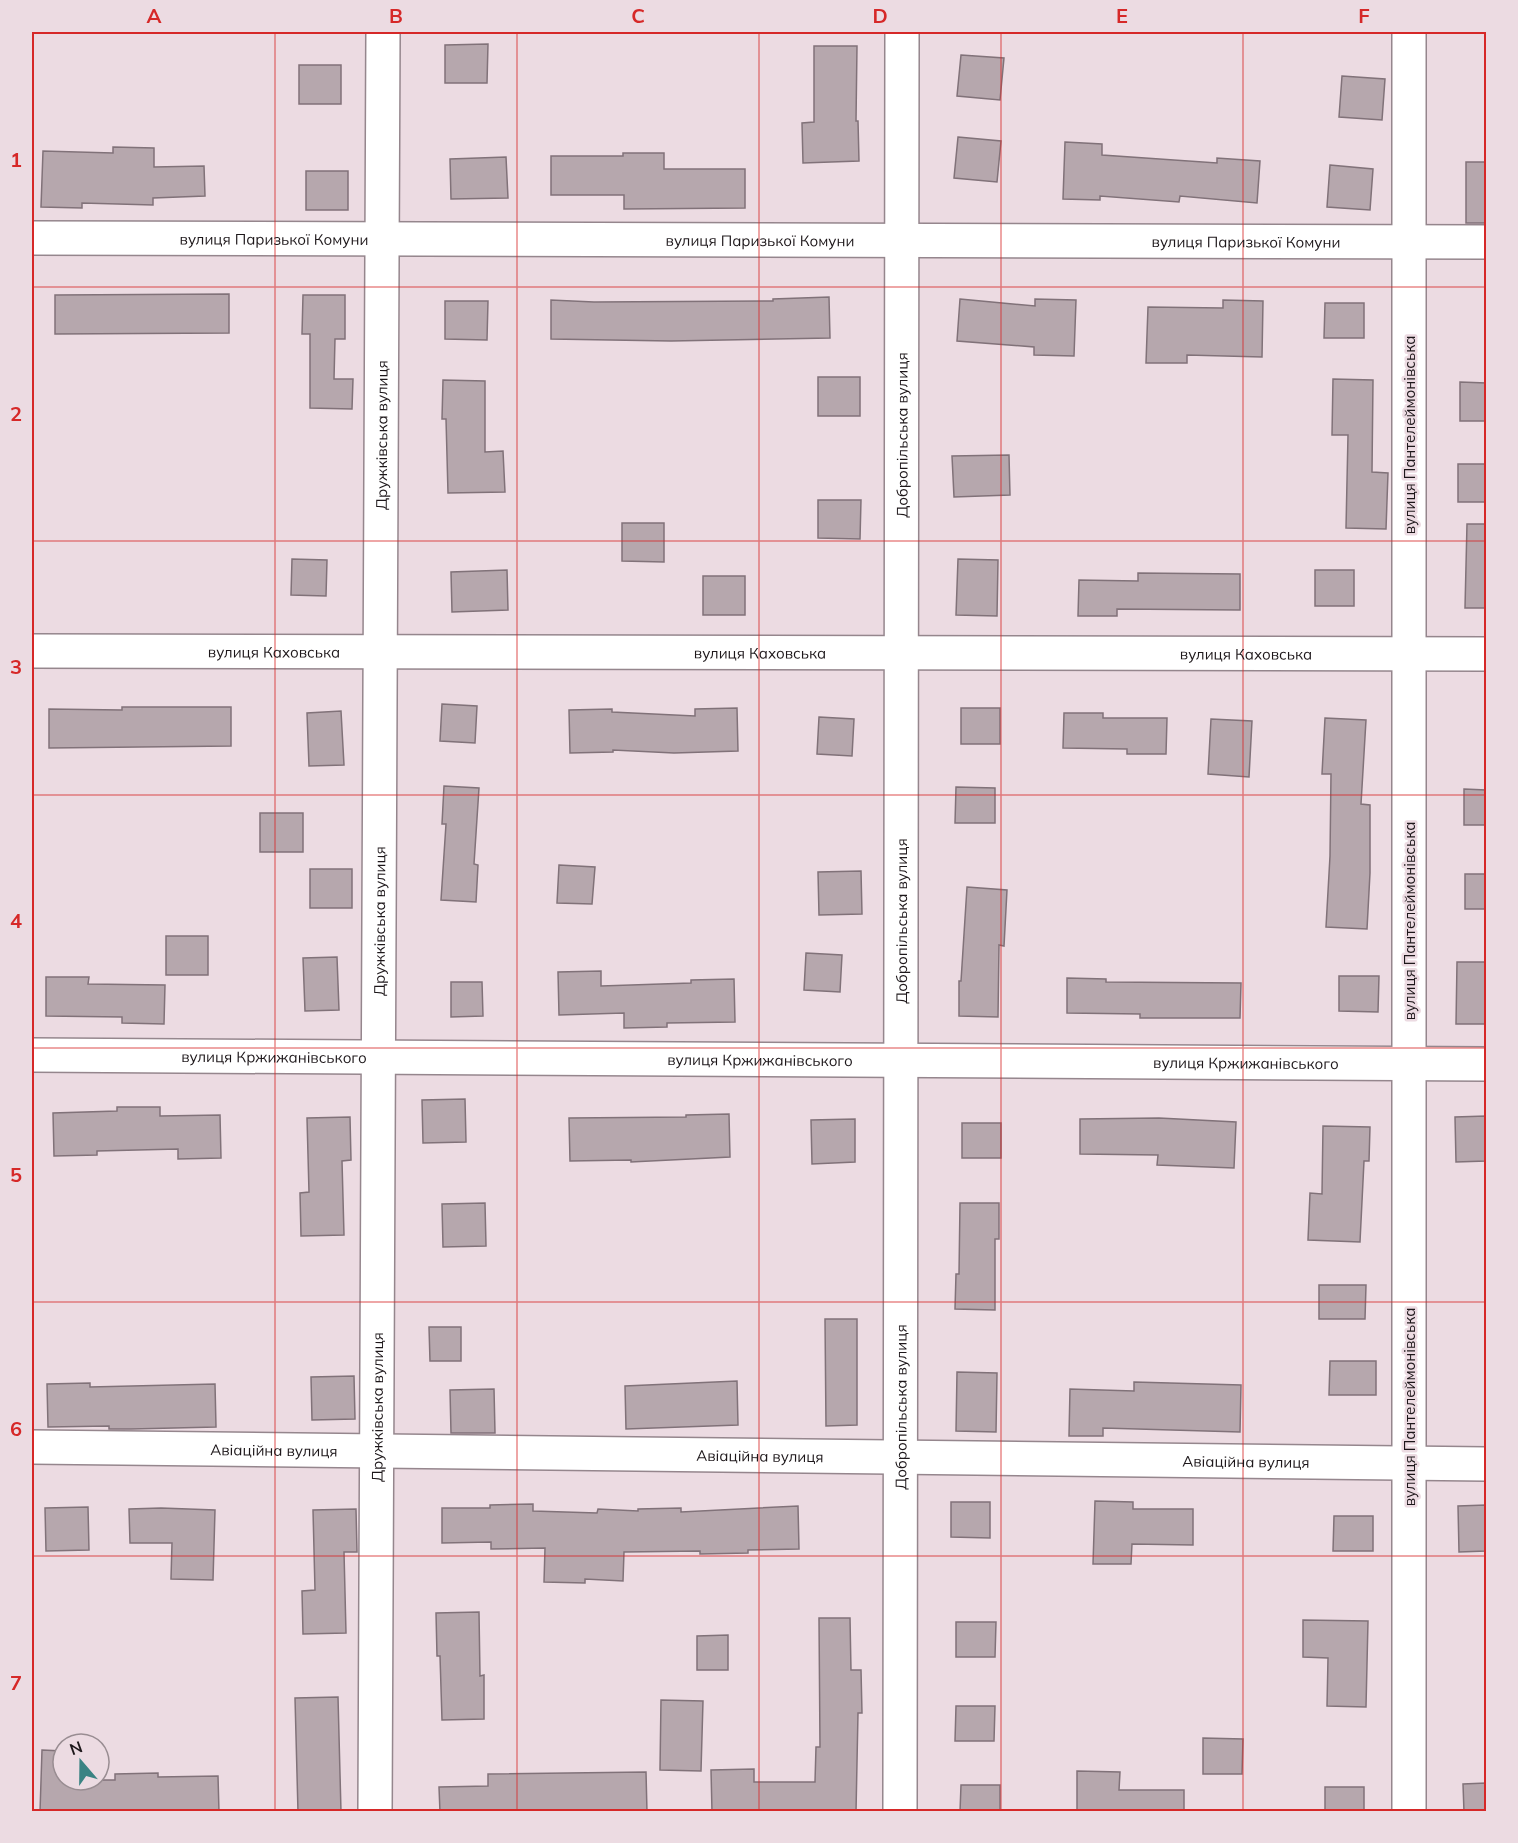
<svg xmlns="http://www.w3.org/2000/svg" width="1518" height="1843" font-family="Mulish,sans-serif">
	<rect width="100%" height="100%" fill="#ecdbe2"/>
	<path fill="#b6a7ad" stroke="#817279" stroke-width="1.5" d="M 488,44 L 487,83 L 445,83 L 445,45 Z
		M 814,46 L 857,46 L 856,121 L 858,121 L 859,161 L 803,163 L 802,123 L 814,122 Z
		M 961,55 L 1004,58 L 1000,100 L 957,96 Z
		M 299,65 L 341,65 L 341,104 L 299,104 Z
		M 1342,76 L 1385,79 L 1382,120 L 1339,117 Z
		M 958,137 L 1001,141 L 997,182 L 954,178 Z
		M 1065,142 L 1102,144 L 1102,155 L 1217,163 L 1217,158 L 1260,161 L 1257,203 L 1180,196 L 1179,202 L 1100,196 L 1100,200 L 1063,199 Z
		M 113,147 L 154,148 L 154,167 L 204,166 L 205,196 L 153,198 L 153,205 L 82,203 L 82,208 L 41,207 L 43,151 L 113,153 Z
		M 623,153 L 664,153 L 664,169 L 745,169 L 745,208 L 624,209 L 624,195 L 551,195 L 551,156 L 623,156 Z
		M 506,157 L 508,198 L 451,199 L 450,159 Z
		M 1466,162 L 1486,162 L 1486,223 L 1466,223 Z
		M 1330,165 L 1373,169 L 1370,210 L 1327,207 Z
		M 306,171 L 348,171 L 348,210 L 306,210 Z
		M 229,294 L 229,333 L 55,334 L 55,295 Z
		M 303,295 L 345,295 L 345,339 L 335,339 L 334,379 L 353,379 L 352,409 L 310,408 L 310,334 L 302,334 Z
		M 829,297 L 830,338 L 671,341 L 551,339 L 551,300 L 594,302 L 773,301 L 773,299 Z
		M 960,299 L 1035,306 L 1035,299 L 1076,300 L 1074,356 L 1034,355 L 1034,347 L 957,341 Z
		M 1223,300 L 1263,301 L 1262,357 L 1187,355 L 1187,363 L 1146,363 L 1148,307 L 1223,308 Z
		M 445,301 L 488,301 L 487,340 L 445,339 Z
		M 1325,303 L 1364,303 L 1364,338 L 1324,338 Z
		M 818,377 L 860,377 L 860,416 L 818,416 Z
		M 1333,379 L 1373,380 L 1372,472 L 1388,473 L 1386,529 L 1346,528 L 1348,435 L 1332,435 Z
		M 443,380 L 485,381 L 485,452 L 503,451 L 505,492 L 448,493 L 446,419 L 442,419 Z
		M 1460,382 L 1486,383 L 1486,421 L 1460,421 Z
		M 1009,455 L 1010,495 L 954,497 L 952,456 Z
		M 1458,464 L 1486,464 L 1486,502 L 1458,502 Z
		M 818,500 L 861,500 L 860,539 L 818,538 Z
		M 622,523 L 664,523 L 664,562 L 622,561 Z
		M 1467,524 L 1486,524 L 1486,608 L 1465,608 Z
		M 292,559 L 327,560 L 326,596 L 291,595 Z
		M 958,559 L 998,560 L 997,616 L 956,615 Z
		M 507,570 L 508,610 L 452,612 L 451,572 Z
		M 1315,570 L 1354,570 L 1354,606 L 1315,606 Z
		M 1138,573 L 1240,574 L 1240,610 L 1117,609 L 1117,616 L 1078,616 L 1079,580 L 1138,581 Z
		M 703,576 L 745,576 L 745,615 L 703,615 Z
		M 442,704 L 477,706 L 475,743 L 440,741 Z
		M 122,707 L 231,707 L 231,746 L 49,748 L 49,709 L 122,710 Z
		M 737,708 L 738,751 L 674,753 L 613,750 L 613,752 L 570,753 L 569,710 L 612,709 L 612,712 L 695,716 L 695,709 Z
		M 961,708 L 1000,708 L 1000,744 L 961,744 Z
		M 341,711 L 344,765 L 309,766 L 307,713 Z
		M 1064,713 L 1103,713 L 1103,718 L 1167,718 L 1166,754 L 1127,754 L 1127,749 L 1063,748 Z
		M 819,717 L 854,719 L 852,756 L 817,754 Z
		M 1325,718 L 1366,720 L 1361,804 L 1370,805 L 1370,873 L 1367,929 L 1326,927 L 1330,856 L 1331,774 L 1322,774 Z
		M 1211,719 L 1252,721 L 1249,777 L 1208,774 Z
		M 444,786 L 479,788 L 474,864 L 478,865 L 476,902 L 441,900 L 446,824 L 442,824 Z
		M 956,787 L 995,788 L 995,823 L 955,823 Z
		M 1464,789 L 1486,790 L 1486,825 L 1464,825 Z
		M 260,813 L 303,813 L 303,852 L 260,852 Z
		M 559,865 L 595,867 L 592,904 L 557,903 Z
		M 310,869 L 352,869 L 352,908 L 310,908 Z
		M 861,871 L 862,914 L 819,915 L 818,872 Z
		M 1465,874 L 1486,874 L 1486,909 L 1465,909 Z
		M 967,887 L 1007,890 L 1004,946 L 999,945 L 998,1017 L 959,1016 L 959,981 L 961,981 Z
		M 166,936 L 208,936 L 208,975 L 166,975 Z
		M 806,953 L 842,955 L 840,992 L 804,990 Z
		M 337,957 L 339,1010 L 305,1011 L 303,958 Z
		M 1457,962 L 1486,962 L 1486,1024 L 1456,1024 Z
		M 601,971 L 601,986 L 691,983 L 691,980 L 734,979 L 735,1022 L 667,1023 L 667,1027 L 624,1028 L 624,1013 L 559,1015 L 558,972 Z
		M 1339,976 L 1379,976 L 1378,1012 L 1339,1011 Z
		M 46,977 L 89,977 L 88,984 L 165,985 L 164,1024 L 122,1023 L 122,1017 L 46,1016 Z
		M 1067,978 L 1106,979 L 1106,982 L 1241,983 L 1240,1018 L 1140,1018 L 1140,1014 L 1067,1013 Z
		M 451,982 L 482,982 L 483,1016 L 451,1017 Z
		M 465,1099 L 466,1142 L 423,1143 L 422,1100 Z
		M 117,1107 L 160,1107 L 160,1116 L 220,1115 L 221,1158 L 178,1159 L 178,1149 L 97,1151 L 97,1155 L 54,1156 L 53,1113 L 117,1111 Z
		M 729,1114 L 730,1157 L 631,1162 L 631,1160 L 570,1161 L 569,1118 L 686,1117 L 686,1115 Z
		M 1486,1116 L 1486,1161 L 1456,1162 L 1455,1117 Z
		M 350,1117 L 351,1160 L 342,1161 L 344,1235 L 301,1236 L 300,1193 L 309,1192 L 307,1118 Z
		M 1159,1118 L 1236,1122 L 1234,1168 L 1157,1165 L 1158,1155 L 1080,1154 L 1080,1119 Z
		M 855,1119 L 855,1162 L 812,1164 L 811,1120 Z
		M 962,1123 L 1001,1123 L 1001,1158 L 962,1158 Z
		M 1323,1126 L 1370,1127 L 1369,1161 L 1364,1161 L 1360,1242 L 1308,1240 L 1310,1193 L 1322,1194 Z
		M 485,1203 L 486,1246 L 443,1247 L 442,1204 Z
		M 960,1203 L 999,1203 L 999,1239 L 995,1239 L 995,1310 L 955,1309 L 956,1274 L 959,1274 Z
		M 1319,1285 L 1366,1285 L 1365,1319 L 1319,1319 Z
		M 825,1319 L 857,1319 L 857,1425 L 826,1426 Z
		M 429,1327 L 461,1327 L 461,1361 L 430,1361 Z
		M 1330,1361 L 1376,1361 L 1376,1395 L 1329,1395 Z
		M 957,1372 L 997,1373 L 996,1432 L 956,1431 Z
		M 354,1376 L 355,1419 L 312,1420 L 311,1377 Z
		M 737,1381 L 738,1425 L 626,1429 L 625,1386 Z
		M 1134,1382 L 1241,1385 L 1240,1432 L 1103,1428 L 1103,1436 L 1069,1436 L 1070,1389 L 1134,1391 Z
		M 90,1383 L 90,1387 L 215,1384 L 216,1427 L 131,1429 L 109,1429 L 109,1426 L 48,1427 L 47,1384 Z
		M 494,1389 L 495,1433 L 451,1433 L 450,1390 Z
		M 1095,1501 L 1133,1502 L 1133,1509 L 1193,1509 L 1193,1545 L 1132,1544 L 1131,1564 L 1093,1564 Z
		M 951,1502 L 990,1502 L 990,1538 L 951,1537 Z
		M 533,1504 L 533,1511 L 597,1513 L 598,1509 L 638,1511 L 638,1509 L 681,1508 L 681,1512 L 798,1506 L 799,1549 L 748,1550 L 748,1553 L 700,1554 L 700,1551 L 624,1552 L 623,1581 L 585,1579 L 585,1583 L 544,1582 L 545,1548 L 491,1549 L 491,1542 L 442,1543 L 442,1508 L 490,1508 L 490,1505 Z
		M 1486,1505 L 1486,1551 L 1459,1552 L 1458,1506 Z
		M 88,1507 L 89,1550 L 46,1551 L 45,1508 Z
		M 161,1508 L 215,1510 L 213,1580 L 171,1579 L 172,1543 L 130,1543 L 129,1509 Z
		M 356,1509 L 357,1552 L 344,1552 L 346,1633 L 303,1634 L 302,1591 L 315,1590 L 313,1510 Z
		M 1334,1516 L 1373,1516 L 1373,1551 L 1333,1551 Z
		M 479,1612 L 480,1676 L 484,1675 L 484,1719 L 442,1720 L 440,1656 L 437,1656 L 436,1613 Z
		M 819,1618 L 850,1618 L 851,1670 L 861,1670 L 862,1713 L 858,1713 L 856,1812 L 712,1812 L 711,1770 L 754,1769 L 754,1782 L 815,1782 L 816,1747 L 820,1747 Z
		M 1303,1620 L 1368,1621 L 1366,1707 L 1327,1706 L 1328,1658 L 1303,1657 Z
		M 956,1622 L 996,1622 L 995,1657 L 956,1657 Z
		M 728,1635 L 728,1670 L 697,1670 L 697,1636 Z
		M 338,1697 L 341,1812 L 298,1812 L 295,1698 Z
		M 661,1700 L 703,1701 L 701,1771 L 660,1770 Z
		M 956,1706 L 995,1706 L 994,1741 L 955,1741 Z
		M 1203,1738 L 1243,1739 L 1242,1774 L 1203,1774 Z
		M 42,1750 L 63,1751 L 63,1780 L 115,1780 L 115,1774 L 158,1773 L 158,1777 L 218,1776 L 219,1812 L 40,1812 Z
		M 1077,1771 L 1120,1772 L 1119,1790 L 1184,1790 L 1184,1812 L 1077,1812 Z
		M 646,1772 L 647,1812 L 440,1812 L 439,1787 L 488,1786 L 488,1774 Z
		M 1486,1783 L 1486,1812 L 1464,1812 L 1463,1784 Z
		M 961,1785 L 1000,1785 L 1000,1812 L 960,1812 Z
		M 1325,1787 L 1364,1787 L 1364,1812 L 1325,1812 Z"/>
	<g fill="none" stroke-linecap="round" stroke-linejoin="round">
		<g stroke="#95868d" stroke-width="36">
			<g id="minor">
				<path id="s1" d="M 32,238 L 1486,242"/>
				<path id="s2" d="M 32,651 L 1486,654"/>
				<path id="s3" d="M 32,1055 L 1486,1064"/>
				<path id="s4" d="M 32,1447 L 1486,1464"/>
				<path id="s5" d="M 375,1812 L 383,32"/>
				<path id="s6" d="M 900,1812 L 902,32"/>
				<path d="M 1409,1812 L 1409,32"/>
			</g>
		</g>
		<use href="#minor" stroke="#fff" stroke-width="33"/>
	</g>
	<path fill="none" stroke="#d62828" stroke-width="1.5" stroke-opacity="0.55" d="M 275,32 L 275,1812M 517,32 L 517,1812M 759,32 L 759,1812M 1001,32 L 1001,1812M 1243,32 L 1243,1812M 32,287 L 1486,287M 32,541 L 1486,541M 32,795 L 1486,795M 32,1048 L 1486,1048M 32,1302 L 1486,1302M 32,1556 L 1486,1556"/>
	<g text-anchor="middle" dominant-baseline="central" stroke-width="5" stroke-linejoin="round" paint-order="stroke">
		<g font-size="15" fill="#1d171a" stroke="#ecdbe2">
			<text stroke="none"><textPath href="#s1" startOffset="242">вулиця Паризької Комуни</textPath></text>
			<text stroke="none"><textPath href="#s1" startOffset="728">вулиця Паризької Комуни</textPath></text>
			<text stroke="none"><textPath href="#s1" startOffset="1214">вулиця Паризької Комуни</textPath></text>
			<text transform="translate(1409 435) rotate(-90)">вулиця Пантелеймонівська</text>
			<text stroke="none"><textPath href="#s5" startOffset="1377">Дружківська вулиця</textPath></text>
			<text stroke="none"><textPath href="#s6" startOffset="1377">Добропільська вулиця</textPath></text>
			<text stroke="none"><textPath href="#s2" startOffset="242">вулиця Каховська</textPath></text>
			<text stroke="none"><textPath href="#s2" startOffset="728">вулиця Каховська</textPath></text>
			<text stroke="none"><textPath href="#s2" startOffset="1214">вулиця Каховська</textPath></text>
			<text stroke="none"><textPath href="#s5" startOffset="891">Дружківська вулиця</textPath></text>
			<text stroke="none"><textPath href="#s6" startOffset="891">Добропільська вулиця</textPath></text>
			<text transform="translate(1409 921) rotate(-90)">вулиця Пантелеймонівська</text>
			<text stroke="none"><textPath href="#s3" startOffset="242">вулиця Кржижанівського</textPath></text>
			<text stroke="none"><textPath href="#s3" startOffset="728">вулиця Кржижанівського</textPath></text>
			<text stroke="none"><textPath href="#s3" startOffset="1214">вулиця Кржижанівського</textPath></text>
			<text stroke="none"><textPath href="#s5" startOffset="405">Дружківська вулиця</textPath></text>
			<text stroke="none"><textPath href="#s6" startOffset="405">Добропільська вулиця</textPath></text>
			<text transform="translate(1409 1407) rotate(-90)">вулиця Пантелеймонівська</text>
			<text stroke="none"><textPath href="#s4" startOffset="242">Авіаційна вулиця</textPath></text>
			<text stroke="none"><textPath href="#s4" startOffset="728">Авіаційна вулиця</textPath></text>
			<text stroke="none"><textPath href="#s4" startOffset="1214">Авіаційна вулиця</textPath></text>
		</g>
	</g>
	<rect width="1518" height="1843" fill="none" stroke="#ecdbe2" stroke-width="66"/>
	<g transform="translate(81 1762) rotate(340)"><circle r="28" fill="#ecdbe2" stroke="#998d92" stroke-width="1.5"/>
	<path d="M0-4.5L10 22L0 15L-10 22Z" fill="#3a8383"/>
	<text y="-9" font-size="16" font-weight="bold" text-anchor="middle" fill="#1d171a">N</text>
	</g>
	<rect x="33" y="33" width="1452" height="1777" fill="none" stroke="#d62828" stroke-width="2"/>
	<g font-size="20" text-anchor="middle" font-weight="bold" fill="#d62828">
		<text x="154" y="23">A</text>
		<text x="396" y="23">B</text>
		<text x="638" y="23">C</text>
		<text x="880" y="23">D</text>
		<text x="1122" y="23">E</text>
		<text x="1364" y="23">F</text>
		<text x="16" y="167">1</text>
		<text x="16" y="421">2</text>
		<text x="16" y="674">3</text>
		<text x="16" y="928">4</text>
		<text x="16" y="1182">5</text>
		<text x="16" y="1436">6</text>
		<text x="16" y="1690">7</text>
	</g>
</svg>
